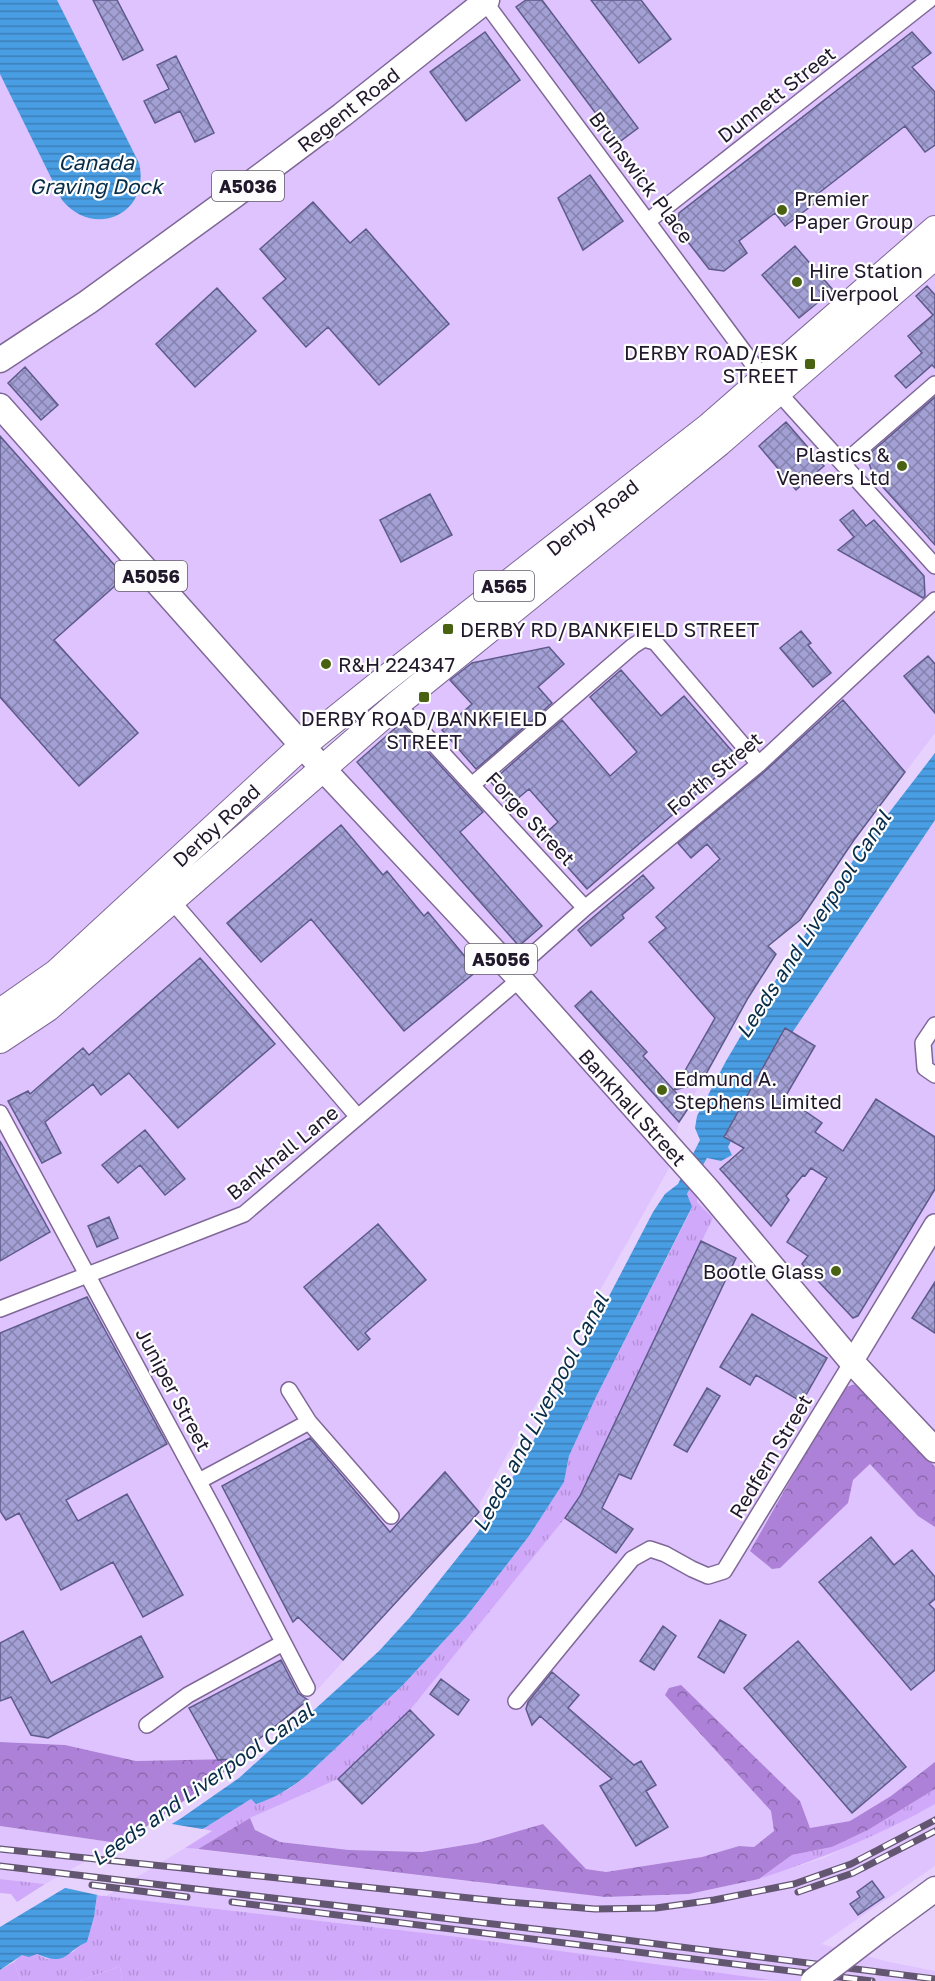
<svg xmlns="http://www.w3.org/2000/svg" width="935" height="1981" font-family="'Golos Text',sans-serif">
	<defs>
		<pattern id="grass-tufts" width="24" height="20" patternUnits="userSpaceOnUse" patternTransform="scale(1.5)"><rect width="24" height="20" fill="#d1a9fa"/><path d="M3 7l-1-3M5 7V3M7 7l1-3M15 17l-1-3M17 17v-4M19 17l1-3" fill="none" stroke="#b391d6"/></pattern>
		<pattern id="forest-crowns" width="20" height="18" patternUnits="userSpaceOnUse" patternTransform="scale(1.5)"><rect width="20" height="18" fill="#ad81d7"/><path d="M2 6a3 3 0 1 1 6 0M12 15a3 3 0 1 1 6 0" fill="none" stroke="#8c69af"/></pattern>
		<pattern id="water-rules" width="6" height="5" patternUnits="userSpaceOnUse" patternTransform="scale(1.5)"><rect width="6" height="5" fill="#499de3"/><path d="M0 2.5h6" fill="none" stroke="#3c7fb8"/></pattern>
		<pattern id="building-cross-hatch" width="8" height="8" patternUnits="userSpaceOnUse" patternTransform="scale(1.5)"><rect width="8" height="8" fill="#a3a0d5"/><path d="M0 0l8 8M0 8l8-8" fill="none" stroke="#8481ad"/></pattern>
	</defs>
	<rect width="100%" height="100%" fill="#e6d2fc"/>
	<path fill="#dfc3fe" d="M 0,0 L 935,0 L 935,229 L 302,746 L 323,770 L 935,256 L 935,733 L 854,840 L 800,920 L 768,946 L 776,954 L 748,998 L 679,1122 L 668,1170 L 480,1503 L 479,1512 L 308,1700 L 234,1759 L 136,1761 L 65,1745 L 0,1742 Z
		M 935,820 L 935,1762 L 891,1796 L 850,1821 L 810,1828 L 800,1801 L 782,1784 L 665,1695 L 771,1811 L 774,1831 L 754,1847 L 739,1846 L 702,1857 L 606,1872 L 586,1869 L 543,1824 L 477,1843 L 422,1852 L 349,1850 L 280,1842 L 255,1830 L 250,1818 L 338,1779 L 410,1710 L 581,1494 L 713,1218 L 697,1202 L 697,1192 L 691,1187 L 708,1157 L 724,1137 L 785,1028 L 793,1032 Z
		M 935,1804 L 935,1866 L 821,1944 L 889,1962 L 935,1971 L 935,1981 L 774,1981 L 459,1937 L 106,1896 L 185,1848 L 605,1897 L 689,1894 L 759,1879 L 826,1857 Z
		M 0,1826 L 118,1843 L 45,1884 L 0,1879 Z"/>
	<path fill="url(#grass-tufts)" d="M 691,1187 L 697,1192 L 697,1202 L 713,1218 L 581,1494 L 565,1518 L 410,1710 L 338,1779 L 250,1818 L 198,1849 L 185,1848 L 212,1831 L 203,1829 L 251,1799 L 257,1804 L 289,1789 L 306,1776 L 402,1686 L 466,1617 L 529,1536 L 564,1482 L 569,1456 L 596,1397 L 692,1208 L 687,1195 Z
		M 935,1789 L 935,1804 C 879,1836 820,1859 759,1879 L 792,1855 L 832,1847 L 868,1830 Z
		M 0,1879 L 45,1884 L 17,1902 L 11,1894 L 0,1893 Z
		M 97,1895 L 459,1937 L 771,1980 L 122,1981 L 120,1966 L 80,1981 L 21,1981 L 14,1962 L 22,1954 L 37,1954 L 47,1959 L 73,1952 L 81,1944 L 87,1942 L 94,1917 Z"/>
	<path fill="url(#forest-crowns)" d="M 862,1382 L 935,1467 L 935,1527 L 918,1516 L 870,1464 L 853,1480 L 848,1503 L 780,1568 L 772,1569 L 750,1551 L 843,1388 Z
		M 681,1685 L 800,1801 L 810,1828 L 850,1821 L 891,1796 L 935,1762 L 935,1789 L 868,1830 L 832,1847 L 792,1855 L 759,1879 L 689,1894 L 605,1897 L 198,1849 L 250,1818 L 255,1830 L 280,1842 L 349,1850 L 422,1852 L 477,1843 L 543,1824 L 586,1869 L 606,1872 L 702,1857 L 739,1846 L 754,1847 L 774,1831 L 771,1811 L 665,1695 L 669,1688 Z
		M 0,1742 L 65,1745 L 136,1761 L 234,1759 L 233,1766 L 154,1822 L 118,1843 L 0,1826 Z"/>
	<path fill="#d1a9fa" d="M 14,1962 L 21,1981 L 0,1981 L 0,1970 Z
		M 120,1966 L 122,1981 L 80,1981 Z"/>
	<path fill="url(#water-rules)" d="M 0,0 L 57,0 L 139,163 C 151,213 95,240 62,200 L 0,74 Z
		M 935,753 L 935,820 L 792,1033 L 784,1029 L 724,1136 L 731,1141 L 728,1147 L 732,1155 L 721,1161 L 707,1158 L 687,1194 L 692,1207 L 596,1397 L 569,1456 L 564,1482 L 529,1536 L 466,1617 L 402,1686 L 306,1776 C 291,1788 275,1798 256,1804 L 251,1799 L 97,1895 L 94,1917 L 87,1942 C 64,1952 68,1967 37,1954 L 29,1957 L 22,1955 L 0,1970 L 0,1927 L 180,1819 L 239,1778 L 379,1651 L 411,1616 L 478,1532 L 524,1459 L 653,1212 L 665,1194 L 678,1184 L 700,1140 L 695,1128 L 697,1116 L 726,1061 L 755,1012 L 858,853 Z"/>
	<path fill="#e6d2fc" d="M 166,1823 L 208,1830 L 102,1896 L 61,1887 Z"/>
	<path fill="url(#building-cross-hatch)" stroke="#5e5a8a" stroke-width="1.5" d="M 93,0 L 117,0 L 143,50 L 123,60 Z
		M 526,0 L 542,0 L 638,128 L 618,143 L 516,7 Z
		M 591,0 L 641,0 L 671,39 L 639,63 Z
		M 485,32 L 520,80 L 466,121 L 430,72 Z
		M 912,32 L 931,53 L 912,67 L 935,92 L 935,145 L 925,152 L 905,126 L 815,196 L 819,200 L 785,226 L 775,213 L 739,241 L 747,253 L 724,271 L 709,269 L 677,228 L 679,213 Z
		M 176,56 L 214,133 L 195,142 L 180,111 L 155,123 L 144,101 L 169,89 L 157,65 Z
		M 590,175 L 623,221 L 583,250 L 558,198 Z
		M 313,202 L 350,243 L 366,229 L 449,324 L 379,385 L 328,327 L 306,347 L 263,298 L 286,279 L 260,249 Z
		M 795,246 L 833,290 L 799,318 L 762,275 Z
		M 927,286 L 935,295 L 935,368 L 932,365 L 906,388 L 895,376 L 922,353 L 908,336 L 933,315 L 916,296 Z
		M 217,288 L 256,331 L 195,387 L 156,344 Z
		M 25,367 L 58,405 L 41,420 L 8,383 Z
		M 935,397 L 935,545 L 873,476 L 867,456 Z
		M 786,422 L 824,466 L 796,490 L 759,446 Z
		M 0,436 L 125,577 L 54,640 L 138,733 L 79,786 L 0,697 Z
		M 430,494 L 452,535 L 401,562 L 380,520 Z
		M 853,510 L 866,526 L 874,520 L 924,576 L 925,596 L 923,598 L 838,550 L 854,537 L 840,520 Z
		M 801,631 L 811,643 L 808,645 L 831,673 L 813,687 L 780,648 Z
		M 549,647 L 564,664 L 538,687 L 552,703 L 476,769 L 442,730 L 472,704 L 450,680 L 472,663 Z
		M 928,656 L 935,664 L 935,713 L 904,676 Z
		M 621,670 L 661,716 L 684,696 L 738,758 L 587,889 L 541,837 L 558,822 L 529,789 L 510,805 L 491,782 L 562,720 L 610,776 L 637,752 L 590,697 Z
		M 843,700 L 905,772 L 854,840 L 800,920 L 768,946 L 776,954 L 748,998 L 701,1083 L 674,1090 L 715,1018 L 649,942 L 666,928 L 656,917 L 720,859 L 707,844 L 691,858 L 678,843 L 765,771 Z
		M 401,723 L 483,812 L 460,832 L 542,926 L 519,946 L 357,762 Z
		M 341,825 L 383,875 L 387,871 L 424,916 L 428,912 L 477,971 L 404,1031 L 311,919 L 261,962 L 227,923 Z
		M 643,875 L 654,888 L 622,915 L 624,918 L 591,946 L 578,930 Z
		M 200,958 L 275,1044 L 178,1128 L 129,1073 L 101,1095 L 93,1084 L 45,1122 L 61,1153 L 42,1163 L 8,1101 L 28,1091 L 30,1094 L 83,1048 L 89,1055 Z
		M 591,991 L 647,1052 L 643,1056 L 689,1107 L 679,1122 L 575,1006 Z
		M 785,1028 L 815,1046 L 785,1097 L 822,1123 L 815,1132 L 843,1151 L 876,1099 L 935,1137 L 935,1189 L 858,1316 L 853,1318 L 802,1264 L 808,1256 L 787,1242 L 827,1178 L 811,1168 L 805,1176 L 803,1175 L 786,1196 L 789,1200 L 771,1226 L 720,1169 L 744,1148 L 724,1137 Z
		M 145,1130 L 185,1179 L 165,1195 L 140,1165 L 118,1183 L 102,1165 Z
		M 0,1141 L 50,1232 L 0,1261 Z
		M 109,1217 L 118,1238 L 97,1247 L 88,1226 Z
		M 378,1224 L 426,1280 L 365,1333 L 370,1339 L 358,1350 L 304,1287 Z
		M 701,1241 L 736,1258 L 631,1479 L 619,1474 L 602,1508 L 633,1529 L 616,1553 L 565,1518 L 580,1496 Z
		M 935,1282 L 935,1333 L 912,1318 Z
		M 87,1297 L 167,1444 L 66,1500 L 78,1521 L 127,1494 L 183,1595 L 143,1617 L 113,1562 L 61,1590 L 19,1513 L 6,1520 L 0,1511 L 0,1333 Z
		M 752,1314 L 827,1358 L 802,1402 L 756,1375 L 750,1385 L 720,1367 Z
		M 707,1388 L 720,1396 L 687,1452 L 674,1445 Z
		M 310,1438 L 390,1532 L 445,1472 L 479,1512 L 343,1660 L 298,1617 L 293,1622 L 222,1486 Z
		M 871,1537 L 894,1565 L 912,1550 L 935,1577 L 935,1599 L 929,1604 L 935,1610 L 935,1670 L 911,1690 L 819,1582 Z
		M 720,1620 L 746,1635 L 724,1673 L 698,1657 Z
		M 663,1626 L 676,1636 L 654,1670 L 640,1661 Z
		M 23,1631 L 51,1683 L 141,1636 L 163,1677 L 48,1738 L 31,1735 L 11,1697 L 0,1701 L 0,1643 Z
		M 798,1641 L 906,1767 L 852,1813 L 744,1688 Z
		M 281,1660 L 298,1693 L 308,1700 L 234,1759 L 218,1760 L 189,1708 Z
		M 552,1672 L 579,1695 L 568,1708 L 634,1765 L 641,1761 L 656,1785 L 646,1791 L 668,1827 L 636,1846 L 600,1786 L 612,1779 L 540,1716 L 532,1725 L 526,1709 L 528,1702 Z
		M 441,1679 L 469,1700 L 458,1715 L 430,1694 Z
		M 410,1710 L 434,1735 L 362,1804 L 338,1779 Z
		M 872,1881 L 884,1897 L 858,1915 L 850,1904 L 860,1897 L 857,1892 Z"/>
	<g fill="none" stroke-linecap="round" stroke-linejoin="round">
		<g stroke="#7f6897" stroke-width="18">
			<path id="minor" d="M 485,2 L 764,379
				M 648,221 L 929,0
				M 778,392 L 935,566
				M 844,463 L 935,384
				M 397,704 L 585,908
				M 472,785 L 633,646 L 644,639 L 655,642 L 759,764
				M 172,901 L 358,1117
				M 513,972 L 585,908 L 759,764 L 935,600
				M 935,1025 L 923,1043 L 925,1068 L 935,1075
				M 0,1113 L 220,1521 L 307,1688
				M 0,1309 L 244,1214 L 520,979
				M 289,1390 L 309,1422 L 391,1516
				M 199,1481 L 309,1422
				M 516,1701 L 632,1559 L 650,1549 L 665,1554 L 692,1569 L 708,1576 L 724,1571 L 852,1362
				M 147,1725 L 188,1695 L 283,1643"/>
		</g>
		<g stroke="#7f6897" stroke-width="24">
			<path id="secondary" d="M 852,1362 L 935,1225"/>
		</g>
		<g stroke="#7f6897" stroke-width="27">
			<path id="primary" d="M 0,360 L 88,302 L 235,195 L 342,115 L 487,0
				M 0,406 L 324,770 L 520,979 L 708,1190 L 852,1362 L 935,1450
				M 882,1928 L 935,1889"/>
		</g>
		<g stroke="#7f6897" stroke-width="28">
			<path id="trunk" d="M 0,1012 L 56,973 L 302,746 L 379,684 L 708,427 L 935,229
				M 0,1040 L 48,1008 L 397,704 L 719,443 L 935,256"/>
		</g>
		<use href="#minor" stroke="#fff" stroke-width="15"/>
		<use href="#secondary" stroke="#fff" stroke-width="21"/>
		<use href="#primary" stroke="#fff" stroke-width="24"/>
		<use href="#trunk" stroke="#fff" stroke-width="26"/>
		<g stroke="#635671" stroke-width="7">
			<path id="rail" d="M 0,1849 L 508,1902 L 595,1909 L 656,1908 L 714,1900 L 794,1884 L 851,1864 L 935,1820
				M 0,1866 L 578,1934 L 935,1979
				M 92,1885 L 187,1897
				M 798,1892 L 853,1873 L 935,1831
				M 232,1902 L 872,1981"/>
		</g>
		<use href="#rail" stroke="#fdfdfd" stroke-width="4.5" stroke-dasharray="14" stroke-linecap="butt"/>
		<g stroke="#7f6897" stroke-width="27" stroke-linecap="butt">
			<path id="primary-bridge" d="M 813,1981 L 882,1928"/>
		</g>
		<use href="#primary-bridge" stroke="#fff" stroke-width="24"/>
	</g>
	<g fill="#486212" stroke="#fdfdfd" stroke-width="2">
		<circle cx="782" cy="210" r="6"/>
		<circle cx="797" cy="282" r="6"/>
		<rect x="804" y="358" width="12" height="12" rx="3"/>
		<circle cx="902" cy="466" r="6"/>
		<rect x="442" y="623" width="12" height="12" rx="3"/>
		<circle cx="326" cy="664" r="6"/>
		<rect x="418" y="691" width="12" height="12" rx="3"/>
		<circle cx="662" cy="1090" r="6"/>
		<circle cx="836" cy="1271" r="6"/>
	</g>
	<g text-anchor="middle" dominant-baseline="central" stroke-width="4.5" stroke-linejoin="round" paint-order="stroke">
		<g fill="#fdfdfd" stroke="#635d6a" stroke-width="1.5">
			<rect x="212" y="171" width="72" height="30" rx="4.5"/>
			<rect x="115" y="561" width="72" height="30" rx="4.5"/>
			<rect x="474" y="571" width="60" height="30" rx="4.5"/>
			<rect x="465" y="944" width="72" height="30" rx="4.5"/>
		</g>
		<g font-size="18" font-weight="bold" fill="#21182b">
			<text x="248" y="186">A5036</text>
			<text x="151" y="576">A5056</text>
			<text x="504" y="586">A565</text>
			<text x="501" y="959">A5056</text>
		</g>
		<g font-size="20" fill="#21182b" stroke="#fdfdfd">
			<text transform="translate(776 94) rotate(-38)">Dunnett Street</text>
			<text transform="translate(348 109) rotate(-38)">Regent Road</text>
			<text transform="translate(642 177) rotate(53)">Brunswick Place</text>
			<text transform="translate(592 517) rotate(-38)">Derby Road</text>
			<text transform="translate(714 773) rotate(-40)">Forth Street</text>
			<text transform="translate(531 818) rotate(47)">Forge Street</text>
			<text transform="translate(216 825) rotate(-43)">Derby Road</text>
			<text transform="translate(633 1107) rotate(48)">Bankhall Street</text>
			<text transform="translate(282 1152) rotate(-39)">Bankhall Lane</text>
			<text transform="translate(174 1389) rotate(62)">Juniper Street</text>
			<text transform="translate(770 1456) rotate(-59)">Redfern Street</text>
		</g>
		<g font-size="20" fill="#21182b" stroke="#fdfdfd" text-anchor="start">
			<text x="794" y="198">Premier<tspan x="794" dy="23">Paper Group</tspan></text>
			<text x="809" y="270">Hire Station<tspan x="809" dy="23">Liverpool</tspan></text>
			<text x="798" y="352" text-anchor="end">DERBY ROAD/ESK<tspan x="798" dy="23">STREET</tspan></text>
			<text x="890" y="454" text-anchor="end">Plastics &amp;<tspan x="890" dy="23">Veneers Ltd</tspan></text>
			<text x="460" y="629">DERBY RD/BANKFIELD STREET</text>
			<text x="338" y="664">R&amp;H 224347</text>
			<text x="424" y="718" text-anchor="middle">DERBY ROAD/BANKFIELD<tspan x="424" dy="23">STREET</tspan></text>
			<text x="674" y="1078">Edmund A.<tspan x="674" dy="23">Stephens Limited</tspan></text>
			<text x="824" y="1271" text-anchor="end">Bootle Glass</text>
		</g>
		<g font-size="21" font-style="italic" fill="#092d49" stroke="#fdfdfd">
			<text x="96" y="162">Canada<tspan x="96" dy="24">Graving Dock</tspan></text>
			<text transform="translate(813 924) rotate(-57)">Leeds and Liverpool Canal</text>
			<text transform="translate(540 1412) rotate(-62)">Leeds and Liverpool Canal</text>
			<text transform="translate(202 1784) rotate(-35)">Leeds and Liverpool Canal</text>
		</g>
	</g>
</svg>
